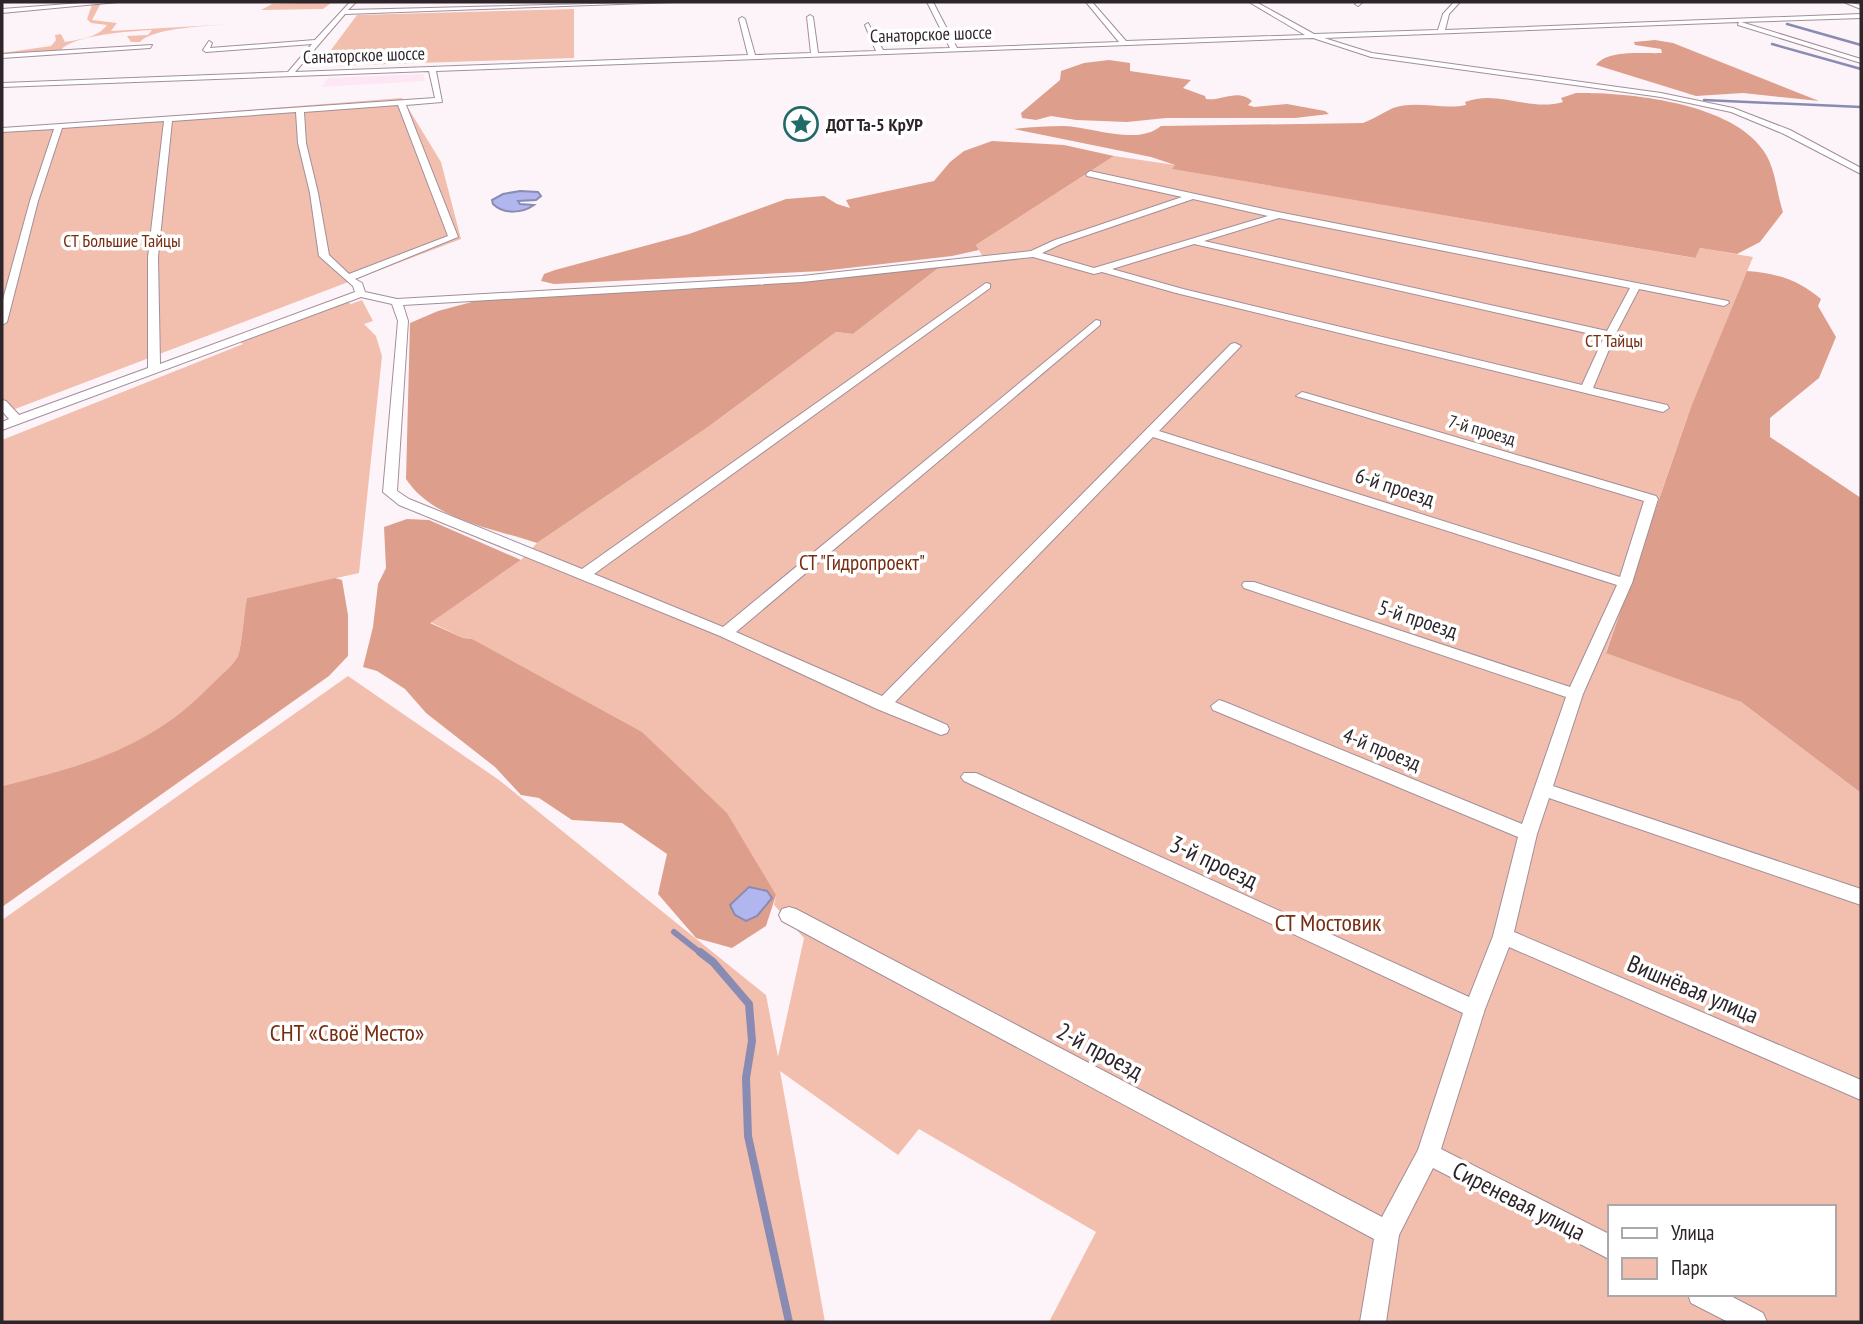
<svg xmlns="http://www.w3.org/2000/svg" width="1863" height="1324" font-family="'PT Sans Narrow',sans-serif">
	<rect width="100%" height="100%" fill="#fdf4fa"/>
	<path fill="#fee7f5" d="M 423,74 L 425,81 L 322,87 L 328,78 Z"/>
	<path fill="#f2bfae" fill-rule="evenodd" d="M 86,2 L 101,3 L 92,20 L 117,23 L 111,31 L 234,24 C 212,26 153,27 140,42 L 131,42 L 127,36 L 148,35 L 152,30 C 132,31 72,35 61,50 L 155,45 L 2,57 L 2,53 L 51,46 L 56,40 L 55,35 L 61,34 L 65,42 C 81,39 97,38 107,25 L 91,23 L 87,19 L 92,5 L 2,12 L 2,9 Z
		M 325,2 L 331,3 L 323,9 L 261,10 L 272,4 Z
		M 574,9 L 574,58 L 329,66 L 328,54 L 357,15 Z
		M 402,98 L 441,162 L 461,239 L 2,414 L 2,129 Z
		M 1114,156 L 1175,165 L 1173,169 L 1694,258 L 1700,248 L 1753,257 L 1692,404 L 1606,652 L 1741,702 L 1861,793 L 1861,1322 L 1049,1322 L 1096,1232 L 919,1129 L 898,1155 L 780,1071 L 825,1322 L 2,1322 L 2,920 L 348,676 L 499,780 L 766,995 L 778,1057 L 804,938 L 774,905 L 776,895 L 472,639 L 463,638 L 430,622 L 521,560 L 537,543 L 708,427 L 836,332 L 853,334 L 941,266 L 984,259 L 976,245 ZM 1609,1207 L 1833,1207 L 1833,1294 L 1609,1294 Z
		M 344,300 L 351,304 L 362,300 L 373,321 L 364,324 L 376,336 L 382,356 L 359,573 L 247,598 C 244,611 242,646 238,656 C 233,666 219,676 212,684 C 152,748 84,767 2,786 L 2,440 L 243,344 L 239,341 Z"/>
	<path fill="#dd9f8b" d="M 1655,40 L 1673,43 L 1819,101 L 1743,93 L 1696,96 L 1596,65 C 1608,49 1644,54 1662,53 L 1661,49 L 1635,45 L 1634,42 Z
		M 1109,60 L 1130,63 L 1130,71 L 1191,80 L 1183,88 L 1205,96 L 1206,99 C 1223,101 1237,88 1252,101 L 1248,105 L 1254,107 L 1287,104 L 1325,111 L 1329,114 L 1295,118 L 1166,118 L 1127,122 L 1076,120 L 1051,116 L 1036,120 L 1022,118 L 1021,113 L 1060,80 L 1061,71 L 1084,63 Z
		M 1576,93 C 1629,92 1731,103 1763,150 C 1776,168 1776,191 1783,212 L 1760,242 L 1737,254 L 1700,248 L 1695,258 L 1172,169 L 1175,165 L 1151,157 L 1014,129 C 1031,127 1047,126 1064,126 C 1093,127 1137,146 1161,126 L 1363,123 C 1374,119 1384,112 1393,108 C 1415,100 1443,110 1466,105 L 1465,102 C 1498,89 1529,112 1563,102 L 1561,98 Z
		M 992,141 L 1064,145 L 1114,156 L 976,245 L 979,250 L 952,256 L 822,271 L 554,284 L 541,281 L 544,274 L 555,270 L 689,234 L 786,199 L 824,196 L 837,204 L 850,208 L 846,200 L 934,181 L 950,162 L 964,151 Z
		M 941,266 L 853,334 L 836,332 L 708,427 L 537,543 C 492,528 433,520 406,479 L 410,323 L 438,311 L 483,299 Z
		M 1747,271 C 1777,273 1798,280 1821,299 L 1818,306 L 1836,337 L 1819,378 L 1770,418 L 1770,437 L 1861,498 L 1861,793 L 1741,702 L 1606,653 L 1692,404 Z
		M 407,519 L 429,520 L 521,560 L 430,623 L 463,638 L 472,639 L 642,732 L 727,813 L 776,895 L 766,926 L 732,948 L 696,938 L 658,894 L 667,854 L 622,823 L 572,820 L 539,798 L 521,795 L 495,767 L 426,713 L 405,689 L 377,671 L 363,667 L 373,627 L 378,584 L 386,568 L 384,527 Z
		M 335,578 L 342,580 L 348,615 L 348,656 L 329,676 L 2,907 L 2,786 C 84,766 151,748 212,684 C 219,676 233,666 238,656 C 242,646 244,611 247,598 Z"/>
	<path fill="#b1b7ee" stroke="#898bb3" stroke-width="2" d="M 520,191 L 538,192 L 541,196 L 536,200 L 518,201 L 520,204 L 534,205 C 523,213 504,215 493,204 L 492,200 L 503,194 Z
		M 749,887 L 767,891 L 772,898 L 757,916 L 746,921 L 735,915 L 730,905 Z"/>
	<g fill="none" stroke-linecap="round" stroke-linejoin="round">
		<path stroke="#898bb3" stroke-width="2.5" d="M 1787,24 L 1861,45
			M 1772,44 L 1861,69
			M 1704,100 L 1861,107"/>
		<path stroke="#898bb3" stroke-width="6" d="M 674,932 L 702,954"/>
		<path stroke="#898bb3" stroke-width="8" d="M 700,952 L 713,962 L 749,1004 L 752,1041 L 746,1078 L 748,1136 L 789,1322"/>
		<g stroke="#a28e9a" stroke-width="2">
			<path id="street" d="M 95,2 L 118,2 L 2,13 L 2,9 Z
				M 350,2 L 356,2 L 348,10 L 675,2 L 345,14 L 295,72 L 748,55 L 739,19 L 742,17 L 745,19 L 755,55 L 811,53 L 807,17 L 810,15 L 813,17 L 818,53 L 876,51 L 865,25 L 868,23 L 883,50 L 950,48 L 927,2 L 933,2 L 957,48 L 1119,42 L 1086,2 L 1092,2 L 1126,41 L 1305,35 L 1249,2 L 1256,2 L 1314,34 L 1438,30 L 1443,14 L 1454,2 L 1460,2 L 1449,14 L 1445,30 L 1861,14 L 1861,18 L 1741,22 L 1861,59 L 1861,63 L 1738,25 L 1739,22 L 1324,38 L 1372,53 L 1661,93 L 1733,108 L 1790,130 L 1861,168 L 1861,174 L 1784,134 L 1731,112 L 1661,97 L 1371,57 L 1313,38 L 436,71 L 442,102 L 406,105 L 458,237 L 355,279 L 362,283 L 365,292 L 397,299 L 802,276 L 1031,251 L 1055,240 L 1182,197 L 1087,176 L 1086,174 L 1090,171 L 1278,212 L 1728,301 L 1729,303 L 1724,306 L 1639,289 L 1615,335 L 1593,388 L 1667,405 L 1669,408 L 1663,412 L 1176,293 L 1102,272 L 1094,274 L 1033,257 L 802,282 L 403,305 L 408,321 L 397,491 L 409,499 L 582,569 L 986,283 L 990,284 L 990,288 L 594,574 L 723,627 L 1096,320 L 1100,321 L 1100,325 L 736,632 L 882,696 L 1231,344 L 1235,343 L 1241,346 L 1239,348 L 1159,431 L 1620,577 L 1644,501 L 1296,396 L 1302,392 L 1306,393 L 1656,496 L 1658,499 L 1632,583 L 1583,694 L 1553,786 L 1861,889 L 1861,905 L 1549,798 L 1537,834 L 1514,932 L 1861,1080 L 1861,1100 L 1509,947 L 1485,1009 L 1441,1149 L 1609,1234 L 1609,1259 L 1433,1168 L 1399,1235 L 1386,1322 L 1360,1322 L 1374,1239 L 782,921 L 779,915 L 782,909 L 789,907 L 796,909 L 1382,1217 L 1418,1150 L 1463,1013 L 964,781 L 961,777 L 964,773 L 976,773 L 1469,997 L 1493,936 L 1518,837 L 1213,710 L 1211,706 L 1219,700 L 1225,702 L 1522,824 L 1566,697 L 1244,588 L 1242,585 L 1244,582 L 1254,582 L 1570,687 L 1617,585 L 1153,437 L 895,702 L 947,725 L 949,729 L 947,733 L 941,735 L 877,709 L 720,636 L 399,505 L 383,492 L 398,321 L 392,304 L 361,297 L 2,430 L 2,422 L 9,419 L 2,411 L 2,400 L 6,401 L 19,415 L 148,368 L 148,257 L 164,121 L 62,128 L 38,201 L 7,322 L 2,325 L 2,303 L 30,201 L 54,129 L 2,132 L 2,128 L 435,98 L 429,71 L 2,87 L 2,83 L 288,72 L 312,44 L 206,52 L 203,50 L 209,41 L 212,43 L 210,48 L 315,40 ZM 398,105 L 448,236 L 349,274 L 329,255 L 318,193 L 306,143 L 304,112 ZM 296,112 L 298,143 L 310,193 L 319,256 L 353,286 L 355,292 L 160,364 L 158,257 L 172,121 ZM 1193,199 L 1268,216 L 1094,268 L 1042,253 L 1061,244 ZM 1279,218 L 1630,288 L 1607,331 L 1204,241 ZM 1194,244 L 1604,337 L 1582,385 L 1183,289 L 1112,269 Z
				M 1357,2 L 1363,2 L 1358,6 L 1355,4 Z
				M 1845,2 L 1861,5 L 1861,9 L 1846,3 Z
				M 152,45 L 150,48 L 2,58 L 2,54 Z
				M 1688,1294 L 1727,1294 L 1763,1313 L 1767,1322 L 1728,1322 L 1691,1303 Z"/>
		</g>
		<use href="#street" fill="#fff" fill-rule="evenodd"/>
	</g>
	<defs>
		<g id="sight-ring" transform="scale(1.75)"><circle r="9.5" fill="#fff" stroke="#206b67" stroke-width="1.5"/><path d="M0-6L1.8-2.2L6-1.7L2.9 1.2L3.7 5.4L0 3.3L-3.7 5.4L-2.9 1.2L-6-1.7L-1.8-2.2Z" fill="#206b67"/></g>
	</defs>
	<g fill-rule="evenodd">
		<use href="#sight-ring" x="801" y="124"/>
	</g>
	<g text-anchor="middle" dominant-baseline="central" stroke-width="7" stroke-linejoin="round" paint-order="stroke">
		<g font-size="18" fill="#2d252a" stroke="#fff">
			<text transform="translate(931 34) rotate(-2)">Санаторское шоссе</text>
			<text transform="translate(364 55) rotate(-2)">Санаторское шоссе</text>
			<text transform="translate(1482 430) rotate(16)">7-й проезд</text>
		</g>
		<g font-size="18" font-weight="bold" fill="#2d252a" stroke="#fff" text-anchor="start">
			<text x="826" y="124">ДОТ Та-5 КрУР</text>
		</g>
		<g font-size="18" fill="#762d12" stroke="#fff">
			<text x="122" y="240">СТ Большие Тайцы</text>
			<text x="1614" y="340">СТ Тайцы</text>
		</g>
		<g font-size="21" fill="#2d252a" stroke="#fff">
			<text transform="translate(1395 487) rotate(18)">6-й проезд</text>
			<text transform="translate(1418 619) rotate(18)">5-й проезд</text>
			<text transform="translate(1382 749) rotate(22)">4-й проезд</text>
		</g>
		<g font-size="21" fill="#762d12" stroke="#fff">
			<text x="862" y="562">СТ "Гидропроект"</text>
		</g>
		<g font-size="24" fill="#2d252a" stroke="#fff">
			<text transform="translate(1214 862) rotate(25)">3-й проезд</text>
			<text transform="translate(1693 989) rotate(23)">Вишнёвая улица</text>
			<text transform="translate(1100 1051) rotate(28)">2-й проезд</text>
			<text transform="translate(1519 1201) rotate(27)">Сиреневая улица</text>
		</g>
		<g font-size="24" fill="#762d12" stroke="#fff">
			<text x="1328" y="922">СТ Мостовик</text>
			<text x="347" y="1032">СНТ «Своё Место»</text>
		</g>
	</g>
	<rect width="1863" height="1324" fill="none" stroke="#2d252a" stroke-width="7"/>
	<rect x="1608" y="1205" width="228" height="91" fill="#ffffff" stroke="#aba8aa" stroke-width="2"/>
	<rect x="1622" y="1228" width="35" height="10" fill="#ffffff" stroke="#aba8aa" stroke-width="2"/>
	<text x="1671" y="1240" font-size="21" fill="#2d252a">Улица</text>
	<rect x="1622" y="1258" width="35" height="21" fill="#f2bfae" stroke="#aba8aa" stroke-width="2"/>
	<text x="1671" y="1275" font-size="21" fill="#2d252a">Парк</text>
</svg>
